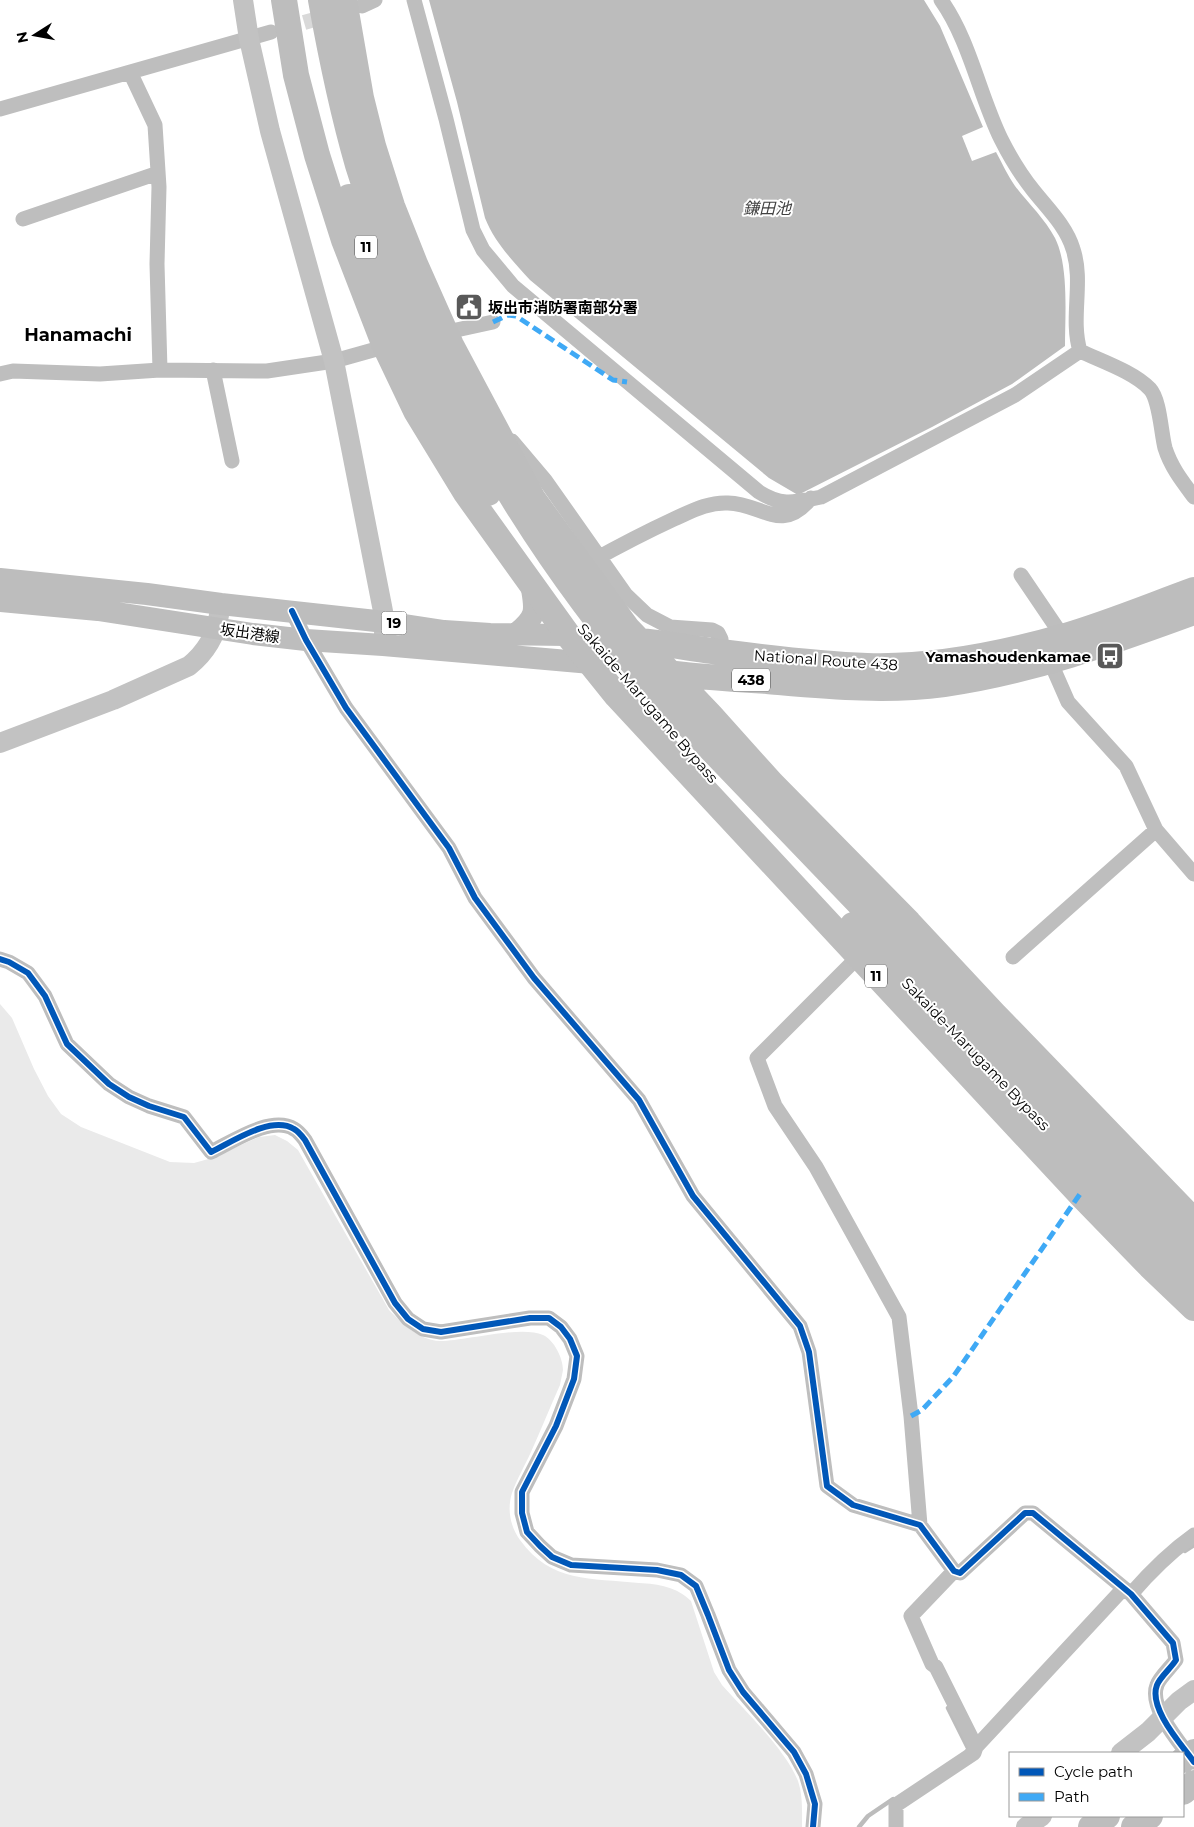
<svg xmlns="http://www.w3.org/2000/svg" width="1194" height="1827" font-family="Montserrat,'Noto Sans JP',sans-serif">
	<rect width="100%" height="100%" fill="#fff"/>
	<path fill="#eaeaea" d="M 0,1004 L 12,1018 L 34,1069 L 48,1096 L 61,1114 L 81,1127 L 170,1162 L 194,1163 L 212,1158 L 259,1137 L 275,1135 L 287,1141 L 298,1150 L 389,1310 C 403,1324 419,1340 440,1341 C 466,1341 521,1325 543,1335 C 554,1340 563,1358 563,1370 C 562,1375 561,1380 560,1385 C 550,1407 541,1430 531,1452 C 525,1465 517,1479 512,1493 C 507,1509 510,1526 520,1540 C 551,1583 591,1578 639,1583 C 659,1584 677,1587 691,1601 L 714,1672 L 722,1685 C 745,1711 786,1750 798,1781 C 803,1796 802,1812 802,1827 L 0,1827 Z"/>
	<path fill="#bcbcbc" d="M 429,0 L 924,0 L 940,26 L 983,127 L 962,136 L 972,161 L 996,152 C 1002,163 1008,176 1015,186 C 1028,203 1045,219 1055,238 C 1069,266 1065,315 1065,346 L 1012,384 L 932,427 L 798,495 L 769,478 L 530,280 C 513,261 495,243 485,218 L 457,102 Z"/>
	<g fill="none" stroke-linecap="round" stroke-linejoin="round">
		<path stroke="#bcbcbc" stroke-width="4.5" d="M 1185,1551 L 1194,1545
			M 948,1708 L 969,1750 L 967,1751
			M 859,1827 L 868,1816 L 893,1799"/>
		<path stroke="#d9d9d9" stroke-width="15" stroke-dasharray="15 8" stroke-linecap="butt" d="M 282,29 L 330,15"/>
		<path stroke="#bebebe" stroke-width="15" d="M 414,0 L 446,119 L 473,230 L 483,250 L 513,286 L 759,492 C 783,507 795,502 821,497 L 1015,395 L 1080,351
			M 941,0 C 970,41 979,94 1001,139 C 1010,157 1021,175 1033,190 C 1048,209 1066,226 1073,249 C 1084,282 1070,318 1080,351 C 1101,361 1134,372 1150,389 C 1160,400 1161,433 1165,448 C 1171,467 1182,481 1194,497
			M 362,6 L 375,0
			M 130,72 L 155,125 L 159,187 L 157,264 L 160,370
			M 0,109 L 271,32
			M 23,219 L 158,173
			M 438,334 L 493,322
			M 213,370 L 232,461
			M 0,374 L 13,371 L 100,374 L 160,370 L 267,371 L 334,361 L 391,345
			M 512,441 L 545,480 L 626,595 L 647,615 L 670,627 L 712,630 L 718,633 L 721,639 L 721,659
			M 592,561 C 619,546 646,532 674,519 C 692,511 708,502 728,503 C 763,504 782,534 811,498
			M 1021,575 L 1063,637
			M 292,611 L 306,640 L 346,708 L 449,848 L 475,898 L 534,978 L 639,1100 L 693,1196 L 800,1326 L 809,1352 L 827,1486 L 853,1505 L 920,1525 L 954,1571 L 960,1573 L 1025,1513 L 1033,1513 L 1131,1594 L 1173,1643 L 1176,1660 C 1171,1667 1159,1678 1157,1685 C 1148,1708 1181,1744 1194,1762
			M 1050,661 L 1068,702 L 1126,766 L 1156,830 L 1194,874
			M 858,957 L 757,1058 L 775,1106 L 816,1167 L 899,1317 L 911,1416 L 920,1525
			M 1013,957 L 1156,830
			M 0,959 L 9,962 L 28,973 L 45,996 L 67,1044 L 109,1084 L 129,1097 L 149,1106 L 184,1117 L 211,1152 C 232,1142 271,1115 294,1129 C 298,1131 302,1136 305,1140 L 395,1303 L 408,1319 L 423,1329 L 441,1332 L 530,1318 L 549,1318 L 561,1327 L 570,1339 L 577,1356 L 574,1379 L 556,1426 L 522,1492 L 522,1513 L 527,1532 L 540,1546 L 552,1557 L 571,1565 L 657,1570 L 681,1575 L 696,1586 L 708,1615 L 729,1670 L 743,1692 L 794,1752 L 806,1774 L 815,1804 L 813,1827
			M 954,1571 L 911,1616 L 932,1664 L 936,1667 L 976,1747
			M 1131,1594 C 1150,1572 1170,1552 1194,1535
			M 896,1827 L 896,1805 L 974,1753 L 976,1747 L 1123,1589"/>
		<path stroke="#c2c2c2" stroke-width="20" d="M 243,0 L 249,39 L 270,131 L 334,361 L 382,606 L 385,622 L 383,645
			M 0,743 L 113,700 L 189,666 C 205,653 216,635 219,615
			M 1121,1753 L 1148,1732 L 1179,1701 L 1194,1690
			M 1026,1827 L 1042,1816"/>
		<path stroke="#bdbdbd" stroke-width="22" d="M 0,579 L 147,594 L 221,604 L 385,622 L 444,631 L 490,634 L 568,635
			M 0,601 L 98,610 L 253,634 L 306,640 L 383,645 L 591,663
			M 517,633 C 539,615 535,609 531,583"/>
		<path stroke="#bdbdbd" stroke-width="26" d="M 284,0 L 296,75 L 317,155 L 344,240 L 385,346 L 416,411 L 466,493 L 568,635 L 617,696 L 1080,1194 L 1150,1266 L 1194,1308
			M 321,0 C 331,56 342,110 358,165 C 372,210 390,253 408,296 C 455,405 513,508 584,603 C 615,645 651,684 686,723 L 1194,1252
			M 344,0 L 361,98 L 373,146 L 392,206 L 415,264 L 451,345 L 533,499 L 627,628 L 710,715 L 772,784 L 909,923 L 994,1014 L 1194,1221
			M 349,197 L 367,249 L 398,327 L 435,401 L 488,493
			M 633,641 C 657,641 681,647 705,650 C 758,657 813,664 867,666 C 932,668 999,655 1062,637 C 1107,624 1150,606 1194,590
			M 661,672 C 696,677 732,679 767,681 C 826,686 885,692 944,684 C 1030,672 1112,642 1194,612
			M 853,925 L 1194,1282
			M 1183,1760 L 1194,1752
			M 1183,1792 L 1194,1783
			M 1091,1827 L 1107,1816
			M 1134,1827 L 1150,1816"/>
		<path stroke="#3fa9f5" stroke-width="5" stroke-dasharray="10 5" stroke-linecap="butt" d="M 493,322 L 508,315 L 516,316 L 613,380 L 627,382
			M 911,1416 L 922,1410 L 953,1377 L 1080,1194"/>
		<g stroke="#fff" stroke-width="9">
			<path id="cycleway" d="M 292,611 L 306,640 L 346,708 L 449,848 L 475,898 L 534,978 L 639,1100 L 693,1196 L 800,1326 L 809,1352 L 827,1486 L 853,1505 L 920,1525 L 954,1571 L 960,1573 L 1025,1513 L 1033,1513 L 1131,1594 L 1173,1643 L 1176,1660 C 1171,1668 1160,1677 1157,1685 C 1148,1708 1181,1744 1194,1762
				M 0,959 L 9,962 L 28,973 L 45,996 L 67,1044 L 109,1084 L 129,1097 L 149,1106 L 184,1117 L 211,1152 C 232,1142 271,1115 294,1129 C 298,1131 302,1136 305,1140 L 395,1303 L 408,1319 L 423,1329 L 441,1332 L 530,1318 L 549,1318 L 561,1327 L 570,1339 L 577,1356 L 574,1379 L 556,1426 L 522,1492 L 522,1513 L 527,1532 L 540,1546 L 552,1557 L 571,1565 L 657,1570 L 681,1575 L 696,1586 L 708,1615 L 729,1670 L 743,1692 L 794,1752 L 806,1774 L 815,1804 L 813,1827"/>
		</g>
		<use href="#cycleway" stroke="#0057b8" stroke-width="6"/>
	</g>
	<defs>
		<g id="civic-square" transform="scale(1.4375)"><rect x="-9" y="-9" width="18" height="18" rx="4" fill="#595959" stroke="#fff"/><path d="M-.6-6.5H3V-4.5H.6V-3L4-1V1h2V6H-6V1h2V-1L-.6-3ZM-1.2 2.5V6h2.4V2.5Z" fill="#fff"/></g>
		<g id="bus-square" transform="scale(1.4375)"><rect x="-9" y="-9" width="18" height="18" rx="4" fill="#595959" stroke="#fff"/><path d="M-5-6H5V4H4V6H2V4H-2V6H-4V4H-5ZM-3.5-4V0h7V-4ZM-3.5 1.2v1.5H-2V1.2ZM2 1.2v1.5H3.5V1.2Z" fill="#fff"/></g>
	</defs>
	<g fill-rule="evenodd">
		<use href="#civic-square" x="469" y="307"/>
		<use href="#bus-square" x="1110" y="656"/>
	</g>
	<g text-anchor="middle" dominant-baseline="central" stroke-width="4" stroke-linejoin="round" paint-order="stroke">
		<g fill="#fff" stroke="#4c4c4c" stroke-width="1">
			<rect x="355" y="235.5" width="22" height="23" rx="4"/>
			<rect x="381.5" y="611.5" width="25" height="23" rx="4"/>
			<rect x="732" y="668.5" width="38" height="23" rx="4"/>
			<rect x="865" y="964.5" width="22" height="23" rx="4"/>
		</g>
		<g font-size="14" font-weight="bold" fill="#000">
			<text x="366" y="247">11</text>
			<text x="394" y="623">19</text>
			<text x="751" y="680">438</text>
			<text x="876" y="976">11</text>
		</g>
		<g font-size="15" font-weight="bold" fill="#000" stroke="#fff" text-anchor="start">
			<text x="488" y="307">坂出市消防署南部分署</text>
			<text x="1091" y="656" text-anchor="end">Yamashoudenkamae</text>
		</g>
		<g font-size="15" fill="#000" stroke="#fff">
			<text transform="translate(250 633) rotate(8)">坂出港線</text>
			<text transform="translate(826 660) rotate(4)">National Route 438</text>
			<text transform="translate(648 703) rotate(49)">Sakaide-Marugame Bypass</text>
			<text transform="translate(976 1054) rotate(46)">Sakaide-Marugame Bypass</text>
		</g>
		<g font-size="16" font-style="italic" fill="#414141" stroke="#fff">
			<text x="767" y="208">鎌田池</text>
		</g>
		<g font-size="18" font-weight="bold" fill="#000" stroke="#fff">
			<text x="78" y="335">Hanamachi</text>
		</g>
	</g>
	<rect x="1009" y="1752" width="175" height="65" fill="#ffffff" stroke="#999999"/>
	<rect x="1019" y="1768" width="25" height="8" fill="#0057b8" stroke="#999999"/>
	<text x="1054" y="1777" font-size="15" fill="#000000">Cycle path</text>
	<rect x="1019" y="1793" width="25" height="8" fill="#3fa9f5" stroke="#999999"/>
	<text x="1054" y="1802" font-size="15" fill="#000000">Path</text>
	<g transform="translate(35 35) rotate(259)" stroke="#ffffff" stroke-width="4" paint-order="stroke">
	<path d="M0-4L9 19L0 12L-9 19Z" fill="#000000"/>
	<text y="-8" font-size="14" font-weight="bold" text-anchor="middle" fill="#000000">N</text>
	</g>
</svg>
